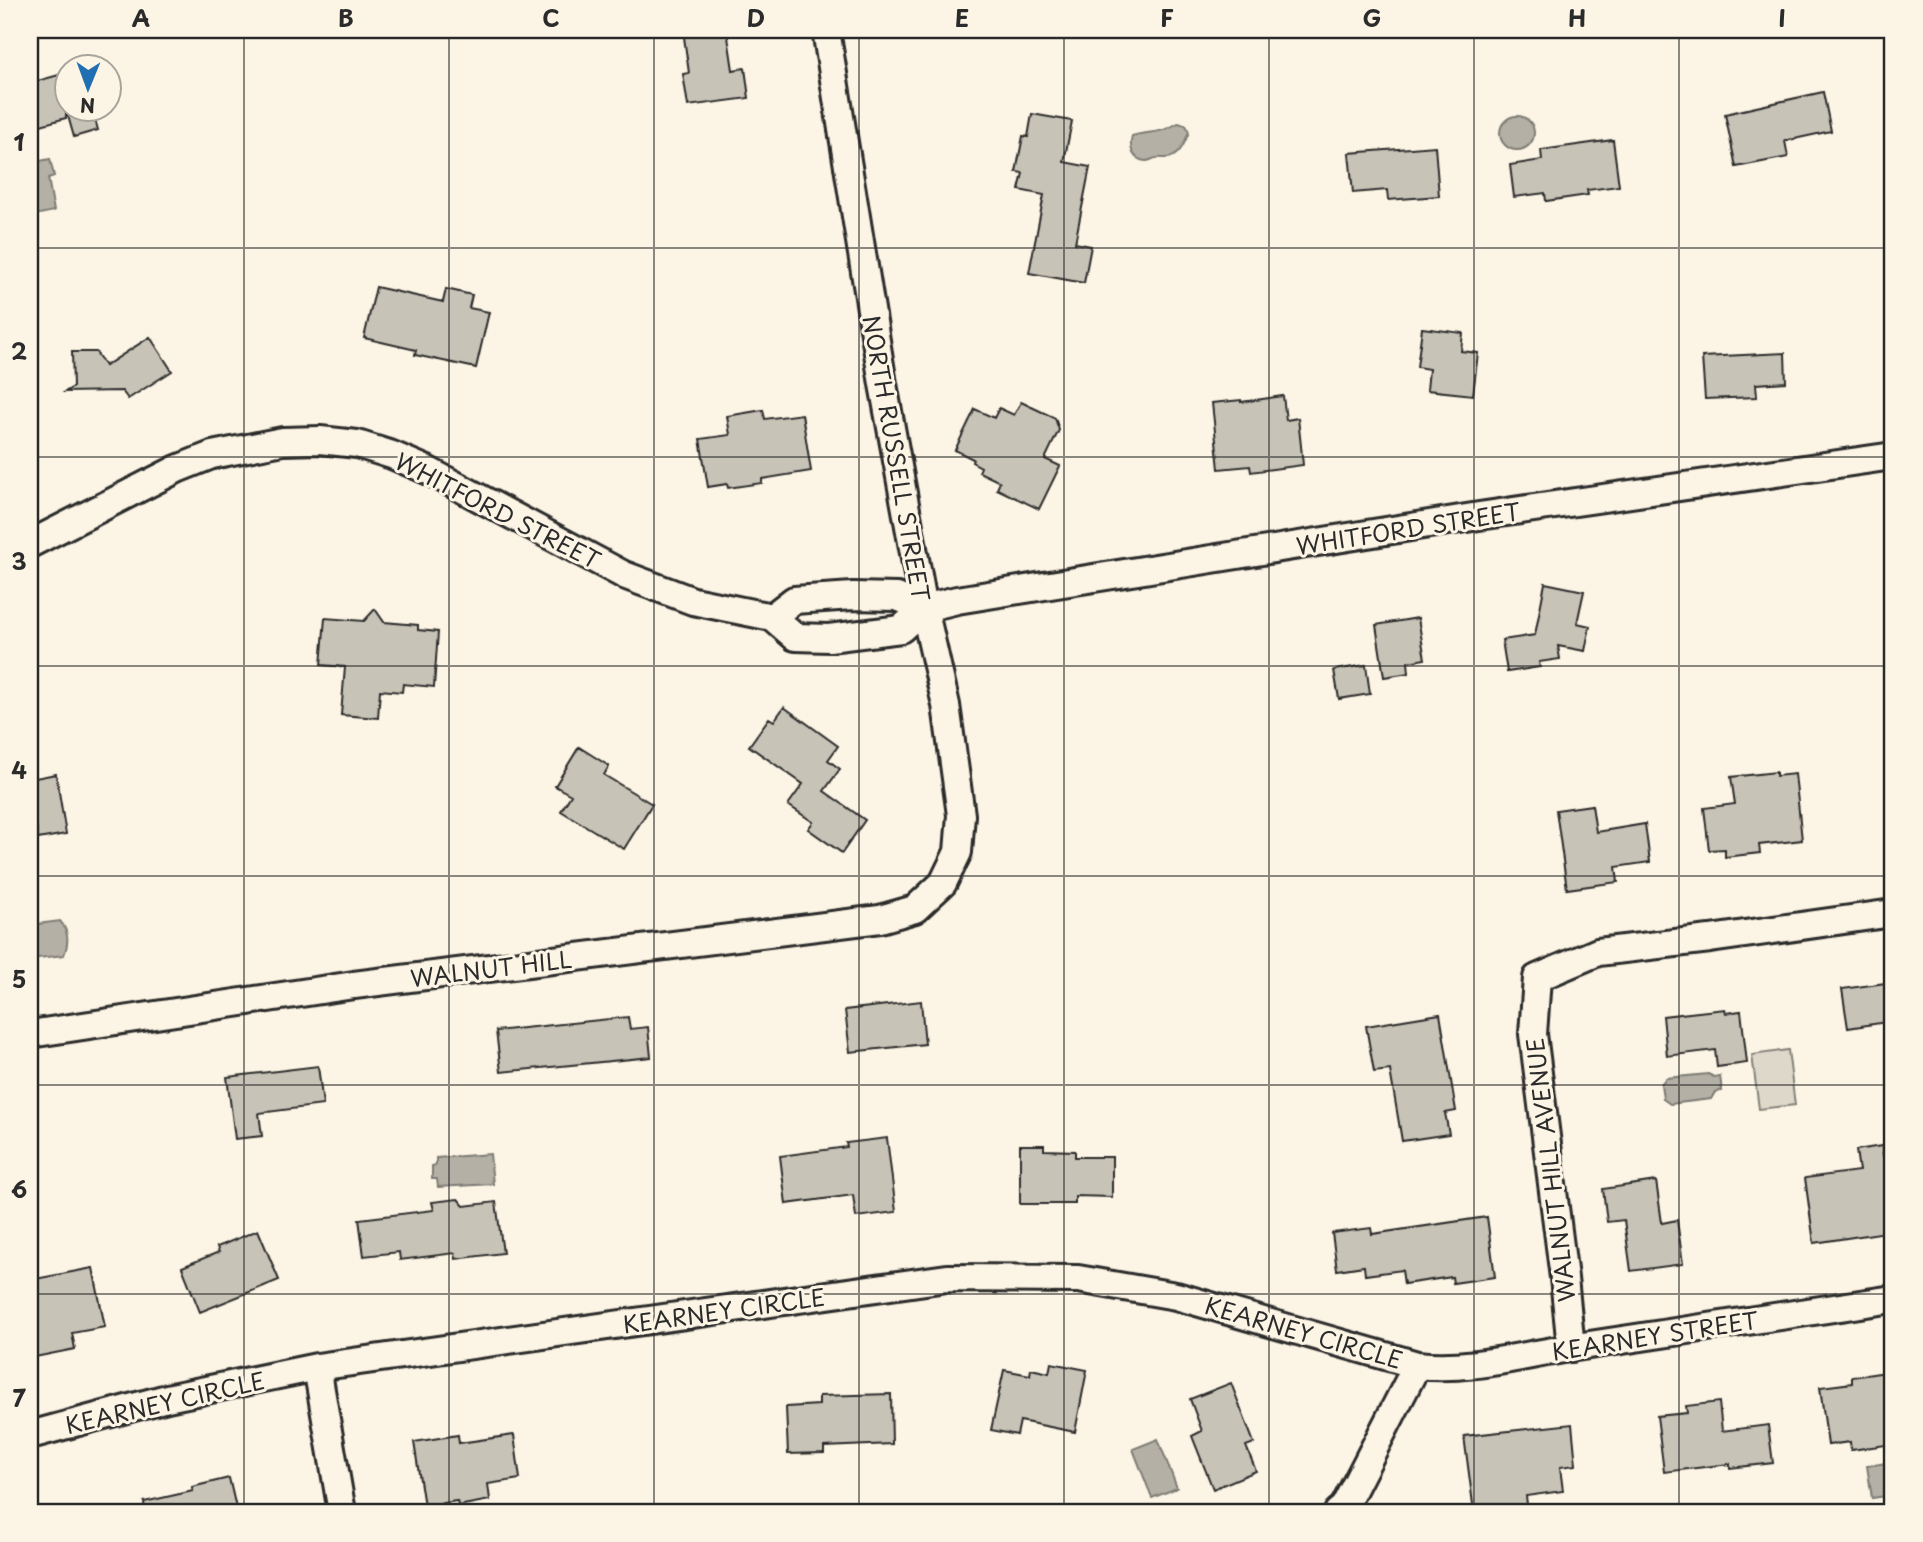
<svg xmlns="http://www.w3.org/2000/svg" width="1923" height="1542" font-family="'Playpen Sans',sans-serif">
	<rect width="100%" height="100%" fill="#fcf5e5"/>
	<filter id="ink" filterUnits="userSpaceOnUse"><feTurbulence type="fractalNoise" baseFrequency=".0143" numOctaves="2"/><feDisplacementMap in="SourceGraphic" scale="14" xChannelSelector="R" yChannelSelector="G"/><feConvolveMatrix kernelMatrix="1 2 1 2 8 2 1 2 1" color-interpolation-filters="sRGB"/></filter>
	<g filter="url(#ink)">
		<path fill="#ded8ca" stroke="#84827a" stroke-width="2" d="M 1788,1050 L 1795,1105 L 1759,1109 L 1752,1055 Z"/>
		<path fill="#b4b0a5" stroke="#7d7b74" stroke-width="2" d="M1500 133a17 17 0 1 1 34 0a17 17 0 1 1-34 0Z
			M 1178,123 L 1186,125 L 1189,132 C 1185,141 1182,151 1174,156 C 1167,160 1163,157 1157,158 C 1153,158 1150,161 1146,161 C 1132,160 1129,147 1132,136 C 1152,130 1159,135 1178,123 Z
			M 50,159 L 54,176 L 48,178 L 54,211 L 30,216 L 30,163 Z
			M 60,921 C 69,932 69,942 64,955 L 30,959 L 30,925 Z
			M 1708,1074 L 1714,1077 L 1720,1076 L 1722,1091 L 1715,1092 L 1711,1099 L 1670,1104 L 1663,1099 L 1661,1084 L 1666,1078 Z
			M 490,1154 L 493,1184 L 438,1187 L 437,1179 L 432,1179 L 432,1166 L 436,1165 L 436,1158 Z
			M 1158,1439 L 1177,1488 L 1152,1498 L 1133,1449 Z
			M 1893,1462 L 1893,1495 L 1872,1498 L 1867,1466 Z"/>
		<path fill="#c8c3b7" stroke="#2b2b2b" stroke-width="2" d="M 683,30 L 727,30 L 733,70 L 745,68 L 749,98 L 688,106 L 683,74 L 689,73 Z
			M 66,73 L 66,108 L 92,108 L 98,130 L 74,137 L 66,109 L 66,118 L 30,128 L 30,83 Z
			M 1823,92 L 1831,131 L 1785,141 L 1788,157 L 1736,167 L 1725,114 Z
			M 1032,114 L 1072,121 L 1064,162 L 1090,167 L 1075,243 L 1091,246 L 1084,283 L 1029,273 L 1044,195 L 1019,190 L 1023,173 L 1016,172 L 1023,136 L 1028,137 Z
			M 1613,140 L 1619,186 L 1587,190 L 1588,195 L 1546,201 L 1545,193 L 1514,197 L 1510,165 L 1542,160 L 1541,150 Z
			M 1435,146 L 1439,196 L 1388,200 L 1387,190 L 1353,193 L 1349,153 Z
			M 376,287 L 443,302 L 446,289 L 472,295 L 469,308 L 489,312 L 476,368 L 415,355 L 416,350 L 364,338 Z
			M 1422,328 L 1463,333 L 1461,351 L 1478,353 L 1473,395 L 1427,390 L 1429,369 L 1417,367 Z
			M 150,337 L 172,371 L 128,399 L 122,391 L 65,392 L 73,387 L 72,352 L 96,352 L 105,366 Z
			M 1785,353 L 1786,382 L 1756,384 L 1757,397 L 1705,399 L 1702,357 Z
			M 1283,396 L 1286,420 L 1298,418 L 1303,465 L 1251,472 L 1250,466 L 1219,469 L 1212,403 L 1241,400 L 1241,402 Z
			M 1021,402 L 1055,418 L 1059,430 L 1045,459 L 1060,466 L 1039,509 L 997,489 L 1000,482 L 979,472 L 981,467 L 972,462 L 973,459 L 955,450 L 975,409 L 994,418 L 999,408 L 1014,415 Z
			M 763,410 L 765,419 L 802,414 L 811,471 L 762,479 L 762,483 L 728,488 L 727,484 L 708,487 L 700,439 L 730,435 L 727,416 Z
			M 1545,583 L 1584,591 L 1577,623 L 1590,626 L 1585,651 L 1558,646 L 1560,659 L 1539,662 L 1540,667 L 1507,672 L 1502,640 L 1535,635 Z
			M 375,609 L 384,622 L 418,625 L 418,630 L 438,632 L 434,687 L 403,684 L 402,692 L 380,690 L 378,718 L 341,715 L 345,667 L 321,665 L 325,618 L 364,621 Z
			M 1418,618 L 1425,659 L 1408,662 L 1409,673 L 1384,677 L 1376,625 Z
			M 1366,665 L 1370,694 L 1339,699 L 1334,670 Z
			M 784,707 L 838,746 L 828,760 L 840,769 L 824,791 L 865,820 L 842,853 L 808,829 L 813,822 L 788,805 L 803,784 L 749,746 L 769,718 L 774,721 Z
			M 579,747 L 609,766 L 604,775 L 652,804 L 624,849 L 561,811 L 571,795 L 555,786 Z
			M 1776,772 L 1776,776 L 1795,774 L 1802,840 L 1759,845 L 1760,853 L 1725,857 L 1725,849 L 1709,850 L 1704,808 L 1735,804 L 1731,777 Z
			M 56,774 L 66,834 L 38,839 L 36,824 L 30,825 L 30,779 Z
			M 1592,805 L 1596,832 L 1645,824 L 1650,862 L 1616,867 L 1618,882 L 1567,889 L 1556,810 Z
			M 1893,982 L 1893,1021 L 1848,1028 L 1842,989 Z
			M 921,1001 L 925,1044 L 850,1052 L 845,1010 Z
			M 1725,1009 L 1726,1013 L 1741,1011 L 1747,1063 L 1717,1067 L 1715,1050 L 1667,1056 L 1663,1016 Z
			M 1440,1014 L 1456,1111 L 1445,1113 L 1449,1134 L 1402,1141 L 1390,1070 L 1374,1072 L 1366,1026 Z
			M 628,1017 L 630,1029 L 648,1027 L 651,1057 L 501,1072 L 496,1031 Z
			M 318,1066 L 323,1105 L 259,1113 L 262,1136 L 235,1139 L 227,1077 Z
			M 887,1138 L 896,1212 L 856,1217 L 853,1195 L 786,1204 L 780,1156 L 847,1147 L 846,1143 Z
			M 1020,1145 L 1044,1145 L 1044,1150 L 1075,1151 L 1075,1157 L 1112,1157 L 1112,1197 L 1075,1196 L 1075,1204 L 1020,1204 Z
			M 1882,1146 L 1883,1156 L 1893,1155 L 1893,1231 L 1814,1243 L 1805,1178 L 1859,1171 L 1856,1150 Z
			M 1656,1181 L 1662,1223 L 1677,1220 L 1683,1264 L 1631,1271 L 1624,1220 L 1607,1222 L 1603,1189 Z
			M 458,1199 L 464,1206 L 496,1202 L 503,1253 L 456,1259 L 455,1253 L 400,1260 L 399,1252 L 364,1256 L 359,1219 L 434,1210 L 432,1202 Z
			M 1487,1217 L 1495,1277 L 1453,1283 L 1452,1277 L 1404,1284 L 1402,1270 L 1365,1275 L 1364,1266 L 1337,1270 L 1332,1233 L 1371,1228 L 1372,1234 Z
			M 258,1230 L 279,1280 L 200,1312 L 182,1267 L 219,1252 L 217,1247 Z
			M 93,1268 L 105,1327 L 72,1333 L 75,1349 L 30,1358 L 30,1280 Z
			M 1051,1363 L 1087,1370 L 1075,1432 L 1020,1421 L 1017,1435 L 991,1430 L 1004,1370 L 1030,1375 L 1031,1369 L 1049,1373 Z
			M 1893,1371 L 1893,1444 L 1851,1450 L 1850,1442 L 1828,1445 L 1820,1387 L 1852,1383 L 1852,1377 Z
			M 1231,1383 L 1254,1443 L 1246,1446 L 1256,1471 L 1213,1489 L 1192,1436 L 1202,1431 L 1190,1399 Z
			M 891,1394 L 892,1444 L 824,1447 L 824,1453 L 788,1454 L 786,1407 L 819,1405 L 819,1396 Z
			M 1719,1402 L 1722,1431 L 1768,1425 L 1773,1463 L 1730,1468 L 1730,1464 L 1664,1472 L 1657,1416 L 1687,1413 L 1686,1406 Z
			M 1572,1424 L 1576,1465 L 1560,1467 L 1563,1491 L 1526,1496 L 1528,1512 L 1474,1512 L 1464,1436 Z
			M 458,1435 L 459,1443 L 514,1435 L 520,1479 L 488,1484 L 490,1500 L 458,1506 L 457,1501 L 424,1506 L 414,1442 Z
			M 229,1478 L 237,1512 L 145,1512 L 144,1502 L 193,1491 L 192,1487 Z"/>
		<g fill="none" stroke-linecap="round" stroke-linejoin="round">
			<g stroke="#2b2b2b" stroke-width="32">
				<path id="minor" d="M 30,544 L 177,469 L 212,455 L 283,441 L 320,440 L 357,444 L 392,455 L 427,470 L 624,575 L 693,601 L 772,617 L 795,637 L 829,638 L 901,629 L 924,608 L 957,600 L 1479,516 L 1893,456
					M 772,617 L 794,600 L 853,596 L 897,597 L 924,608
					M 30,1034 L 354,985 L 880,919 L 915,909 L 943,883 L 958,852 L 961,815 L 946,705 L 924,608 L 883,384 L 826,30
					M 1571,1348 L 1564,1278 L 1533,1034 L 1537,978 L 1598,952 L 1710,939 L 1893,913
					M 317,1367 L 342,1512
					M 30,1435 L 167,1398 L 317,1367 L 947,1278 L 1078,1279 L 1176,1296 L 1417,1365 C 1471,1371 1523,1355 1576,1347 C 1682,1331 1788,1315 1893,1299
					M 1338,1512 L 1344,1507 L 1417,1365"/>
			</g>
			<use href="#minor" stroke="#fcf5e5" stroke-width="26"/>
		</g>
	</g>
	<path fill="none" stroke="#2b2b2b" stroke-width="2" stroke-opacity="0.55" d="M 244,30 L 244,1512M 449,30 L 449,1512M 654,30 L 654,1512M 859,30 L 859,1512M 1064,30 L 1064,1512M 1269,30 L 1269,1512M 1474,30 L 1474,1512M 1679,30 L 1679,1512M 30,248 L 1893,248M 30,457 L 1893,457M 30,666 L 1893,666M 30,876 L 1893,876M 30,1085 L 1893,1085M 30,1294 L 1893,1294"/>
	<g text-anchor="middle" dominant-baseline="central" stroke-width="6" stroke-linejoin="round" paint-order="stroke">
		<g font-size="23" fill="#2b2b2b" stroke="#fcf5e5">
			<text transform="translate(897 458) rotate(80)">NORTH RUSSELL STREET</text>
			<text transform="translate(498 510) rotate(27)">WHITFORD STREET</text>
			<text transform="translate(1408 528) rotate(-9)">WHITFORD STREET</text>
			<text transform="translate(491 968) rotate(-7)">WALNUT HILL</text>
			<text transform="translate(1550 1170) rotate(-97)">WALNUT HILL AVENUE</text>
			<text transform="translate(724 1310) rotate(-8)">KEARNEY CIRCLE</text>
			<text transform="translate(1304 1332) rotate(16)">KEARNEY CIRCLE</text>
			<text transform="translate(1655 1335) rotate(-9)">KEARNEY STREET</text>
			<text transform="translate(165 1402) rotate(-13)">KEARNEY CIRCLE</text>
		</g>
	</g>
	<rect width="1923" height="1542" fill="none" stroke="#fcf5e5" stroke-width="77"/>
	<g transform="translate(88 88) rotate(181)"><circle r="33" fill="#fcf5e5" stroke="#a8a49b" stroke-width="2"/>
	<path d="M0-5L12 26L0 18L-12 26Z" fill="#1f6fb2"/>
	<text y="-10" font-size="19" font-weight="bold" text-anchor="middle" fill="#2b2b2b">N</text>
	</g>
	<rect x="38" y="38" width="1846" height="1466" fill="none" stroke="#2b2b2b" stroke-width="2.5"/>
	<g font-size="23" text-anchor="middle" font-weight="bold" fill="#2b2b2b">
		<text x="141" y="27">A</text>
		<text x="346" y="27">B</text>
		<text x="551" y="27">C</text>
		<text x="756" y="27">D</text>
		<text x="962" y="27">E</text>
		<text x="1167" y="27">F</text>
		<text x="1372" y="27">G</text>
		<text x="1577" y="27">H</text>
		<text x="1782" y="27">I</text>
		<text x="19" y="151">1</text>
		<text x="19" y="360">2</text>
		<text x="19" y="570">3</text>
		<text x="19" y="779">4</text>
		<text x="19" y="988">5</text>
		<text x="19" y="1198">6</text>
		<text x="19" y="1407">7</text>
	</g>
</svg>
